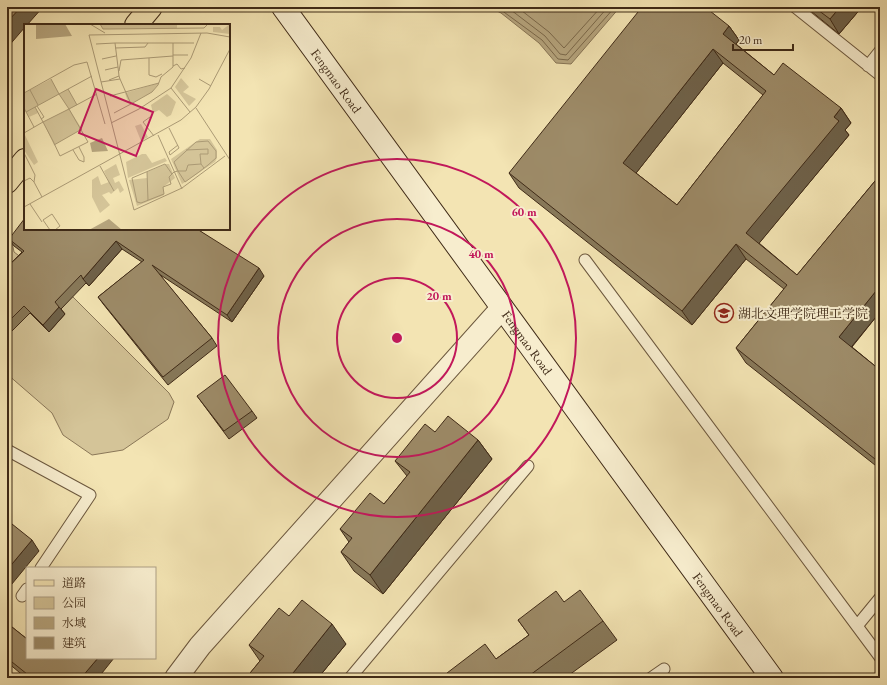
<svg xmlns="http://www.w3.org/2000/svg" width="887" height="685" font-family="'EB Garamond','Noto Serif SC',serif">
	<rect width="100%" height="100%" fill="#f3e4b3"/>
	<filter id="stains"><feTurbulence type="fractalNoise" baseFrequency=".005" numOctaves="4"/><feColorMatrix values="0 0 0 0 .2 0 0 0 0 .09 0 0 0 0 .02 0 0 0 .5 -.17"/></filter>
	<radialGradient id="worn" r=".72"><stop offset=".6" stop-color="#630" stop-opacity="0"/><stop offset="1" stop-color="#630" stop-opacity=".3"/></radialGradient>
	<path fill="#d4c498" stroke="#8a7758" d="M 7,228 L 10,231 L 14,252 L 73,297 L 169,393 L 174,402 L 168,419 L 123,450 L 92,455 L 63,435 L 52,413 L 7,374 Z"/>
	<path fill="#b6a57e" stroke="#867455" d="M 489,7 L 620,7 L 571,64 L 556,63 L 539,43 L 501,13 Z"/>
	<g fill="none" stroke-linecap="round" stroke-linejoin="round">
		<path stroke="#7a684a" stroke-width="1" d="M 497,7 L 542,40 L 558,59 L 568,60 L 615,7
			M 507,7 L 545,36 L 560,54 L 566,55 L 608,7
			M 517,7 L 549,32 L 564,48 L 601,7"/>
		<g stroke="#6c583e" stroke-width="13">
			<path id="lane" d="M 795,7 L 880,75
				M 868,66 L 880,51
				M 585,260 L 880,657
				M 7,450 L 90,495 L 41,568
				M 22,596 L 27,589
				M 857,626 L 880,598
				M 350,678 L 528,466
				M 651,678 L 664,669"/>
		</g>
		<g stroke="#6c583e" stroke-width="24">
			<path id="street" d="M 176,678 L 200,646 L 502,308"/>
		</g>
		<g stroke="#3f2a17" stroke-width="24">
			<g id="secondary">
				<path id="s1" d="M 283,7 L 772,678"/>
			</g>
		</g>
		<g stroke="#3f2a17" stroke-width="24">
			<path id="primary" d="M 136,25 L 151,7
				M 7,182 L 25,160"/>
		</g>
		<use href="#lane" stroke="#f7edce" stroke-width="11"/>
		<use href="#street" stroke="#f7edce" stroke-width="22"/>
		<use href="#secondary" stroke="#f7edce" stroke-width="22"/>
		<use href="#primary" stroke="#f3e4b3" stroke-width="22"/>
	</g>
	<path fill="#877859" stroke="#3f2a17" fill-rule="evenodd" d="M 806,7 L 862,7 L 839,34 Z
		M 729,26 L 739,40 L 736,44 L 774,75 L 841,108 L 851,123 L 845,130 L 849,135 L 759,243 L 797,275 L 880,175 L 880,312 L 852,347 L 880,370 L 880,469 L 746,363 L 736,348 L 784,289 L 746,259 L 692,325 L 519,188 L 509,173 ZM 723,63 L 763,95 L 677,205 L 636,173 Z
		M 197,229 L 264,276 L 232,322 L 159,274 L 212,338 L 217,346 L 168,385 L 104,305 L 98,297 L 142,262 L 122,249 L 89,286 L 86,283 L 61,309 L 65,314 L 49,332 L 30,313 L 7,336 L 7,267 L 22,252 L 14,246 L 9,239 Z
		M 197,396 L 252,411 L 257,418 L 229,439 Z
		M 435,432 L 478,440 L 492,459 L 383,594 L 354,571 L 341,552 L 349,542 L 340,529 L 384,504 L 407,476 L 395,461 Z
		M 564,602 L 603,621 L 617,640 L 565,678 L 451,678 L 496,659 L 529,635 L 518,620 Z
		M 289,616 L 346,644 L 318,678 L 246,678 L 260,661 L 249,645 Z
		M 7,623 L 27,639 L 98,678 L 26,678 L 7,662 Z"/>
	<path fill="#6e6149" stroke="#3f2a17" d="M 21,7 L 43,7 L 27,25 L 25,25 L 25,27 L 7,48 L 7,22 Z
		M 840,7 L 862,7 L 839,34 L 830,19 Z
		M 729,26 L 739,40 L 733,48 L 723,34 Z
		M 713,49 L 723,63 L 633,177 L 623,163 Z
		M 841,108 L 851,123 L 845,130 L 849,135 L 756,247 L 746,233 Z
		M 116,241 L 122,249 L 89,286 L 83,279 Z
		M 736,244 L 746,259 L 692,325 L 682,311 Z
		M 259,268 L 264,276 L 232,322 L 227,315 Z
		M 880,286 L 880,312 L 848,351 L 839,337 Z
		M 59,307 L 65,314 L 49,332 L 43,325 Z
		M 478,440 L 492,459 L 383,594 L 370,575 Z
		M 32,540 L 39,551 L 7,590 L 7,570 Z
		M 332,624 L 346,644 L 318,678 L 289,678 Z
		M 98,658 L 114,658 L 98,678 L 81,678 Z"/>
	<path fill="#9d8b68" stroke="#3f2a17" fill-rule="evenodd" d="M 7,7 L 21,7 L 7,22 Z
		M 642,7 L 705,7 L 729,26 L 723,34 L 774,75 L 783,63 L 841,108 L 834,117 L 839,121 L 746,233 L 797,275 L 880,175 L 880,286 L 839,337 L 880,370 L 880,463 L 736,348 L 787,285 L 736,244 L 682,311 L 509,173 ZM 713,49 L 766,91 L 677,205 L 623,163 Z
		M 814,7 L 840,7 L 830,19 Z
		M 25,218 L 25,229 L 197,229 L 259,268 L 227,315 L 152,265 L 212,338 L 163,377 L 98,297 L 144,260 L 116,241 L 83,279 L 81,275 L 55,302 L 59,307 L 43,325 L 24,306 L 7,323 L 7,267 L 24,251 L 9,239 Z
		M 225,375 L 252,411 L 224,431 L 197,396 Z
		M 448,416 L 478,440 L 370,575 L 341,552 L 352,538 L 340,529 L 370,493 L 384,504 L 410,472 L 395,461 L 425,424 L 435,432 Z
		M 12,524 L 32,540 L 7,570 L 7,530 Z
		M 580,590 L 603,621 L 526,678 L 451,678 L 447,673 L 485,644 L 496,659 L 529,635 L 518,620 L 556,591 L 564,602 Z
		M 302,600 L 332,624 L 289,678 L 246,678 L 264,656 L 249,645 L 279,608 L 289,616 Z
		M 7,623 L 27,639 L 27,638 L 27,658 L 98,658 L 81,678 L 32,678 L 7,658 Z"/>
	<g fill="none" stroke="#c2185b" stroke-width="2">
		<circle cx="397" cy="338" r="60"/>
		<circle cx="397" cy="338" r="119"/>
		<circle cx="397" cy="338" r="179"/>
	</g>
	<defs>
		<g id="university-ring" transform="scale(1)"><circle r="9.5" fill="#f7edce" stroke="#8f2418" stroke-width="1.5"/><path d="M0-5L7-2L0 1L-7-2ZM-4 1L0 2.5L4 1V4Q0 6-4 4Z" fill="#8f2418"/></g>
	</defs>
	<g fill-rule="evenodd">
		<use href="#university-ring" x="724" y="313"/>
	</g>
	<g text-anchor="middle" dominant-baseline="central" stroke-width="4" stroke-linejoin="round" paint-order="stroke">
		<g font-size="13" fill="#3f2a17" stroke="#f7edce">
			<text stroke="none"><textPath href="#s1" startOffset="91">Fengmao Road</textPath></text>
			<text stroke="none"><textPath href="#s1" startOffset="415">Fengmao Road</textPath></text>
			<text stroke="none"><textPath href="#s1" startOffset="739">Fengmao Road</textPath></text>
		</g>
		<g font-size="13" fill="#3f2a17" stroke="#f7edce" text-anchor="start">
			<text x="738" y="313">湖北文理学院理工学院</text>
		</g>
	</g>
	<g transform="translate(24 24)">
		<rect width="206" height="206" fill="#f3e4b3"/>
		<path d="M 76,0 L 153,0 L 153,4 L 79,5 ZM 206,0 L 206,10 L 189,8 L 189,3 L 196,3 L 198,6 ZM 157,54 L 165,63 L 159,68 L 172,75 L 165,82 L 151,63 ZM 27,55 L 35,70 L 44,65 L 53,81 L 45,85 L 58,105 L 30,121 L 19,98 L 45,85 L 35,70 L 11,83 L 14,89 L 5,93 L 0,84 L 0,69 ZM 135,59 L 128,68 L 107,80 L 103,75 L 101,69 ZM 143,70 L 152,78 L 147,91 L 143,93 L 135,86 L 129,89 L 127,81 ZM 117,100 L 124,113 L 117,117 L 111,102 ZM 0,109 L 14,138 L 10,141 L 0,126 ZM 176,115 L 186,115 L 193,126 L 193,134 L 191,138 L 158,160 L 147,135 ZM 118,130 L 122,130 L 128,139 L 141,134 L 143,137 L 104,154 L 102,138 ZM 92,140 L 96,151 L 89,154 L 91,159 L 95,157 L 100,166 L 96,169 L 94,164 L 87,170 L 85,168 L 78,171 L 86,181 L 76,189 L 68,173 L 68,156 L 74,152 L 77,161 L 85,158 L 80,147 ZM 142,140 L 145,140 L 151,154 L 139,163 L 140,171 L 113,182 L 105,156 L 123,154 L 123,148 Z" fill="#d4c498"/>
		<path d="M 12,0 L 41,0 L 48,12 L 12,15 ZM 78,114 L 84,127 L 68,128 L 66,119 ZM 85,195 L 98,206 L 65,206 Z" fill="#b6a57e"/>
		<path fill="none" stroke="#ab9a75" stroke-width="1" d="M 66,0 L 81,9M 76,0 L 79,5 L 85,5 L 180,4 L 184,0M 157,0 L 179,0M 72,20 L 91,19M 91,24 L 121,23 L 124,19M 149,31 L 164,31M 125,34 L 125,51 L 132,53 L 138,50M 78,35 L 92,32M 149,42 L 153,40 L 157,45 L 161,44M 94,43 L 91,19 L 170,19M 81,46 L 94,43 L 95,52M 95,47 L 97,36 L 149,32M 68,52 L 35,70 L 45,85 L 73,70M 96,55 L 107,80 L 128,68 L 134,61 L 137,53 L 149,43 L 149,19M 175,55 L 187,62M 77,58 L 96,55 L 95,52 L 85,56M 147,64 L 166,88M 44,65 L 53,81M 6,66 L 14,81M 0,69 L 50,41 L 63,38 L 81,100M 86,72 L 135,59M 13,82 L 20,93 L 17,95M 0,84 L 10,103M 172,84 L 206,136M 2,88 L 35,70 L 27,55M 90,89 L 107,80M 126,93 L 119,98 L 130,112M 87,99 L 115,85 L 147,64 L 167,34 L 177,9M 145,104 L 155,124 L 146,131 L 145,128 L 154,121M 0,109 L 19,98 L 45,85 L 64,118 L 36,132 L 29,117 L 19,98 L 11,83M 134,111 L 158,165M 30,121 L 58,105M 49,126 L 55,136 L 60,138 L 60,133 L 55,123M 162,126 L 184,125 L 184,130 L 176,130 L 177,140M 0,129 L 11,151 L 10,158 L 18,173M 201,132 L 158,164 L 110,186 L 65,11 L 183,9 L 206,13M 76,142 L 90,167M 123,148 L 124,176M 148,150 L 141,140 L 108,154 L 113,178 L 117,179 L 140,170 L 139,163 L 147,160 L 145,153 L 150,148 L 154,147 L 161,158 L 175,148 L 184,141 L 192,134 L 192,127 L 184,117 L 172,118 L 150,138 L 154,147 L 162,147 L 164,141 L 177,140 L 180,144M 0,157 L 6,154 L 10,158M 6,180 L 18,198M 0,183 L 157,96 L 172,83 L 185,65 L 206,25M 26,206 L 19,196 L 28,190 L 36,202 L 31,206"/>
		<path fill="#c2185b" fill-opacity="0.15" stroke="#c2185b" stroke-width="2" d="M 72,65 L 129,88 L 112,132 L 55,109 Z"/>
		<rect width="206" height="206" fill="none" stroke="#3f2a17" stroke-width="2"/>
	</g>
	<circle cx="397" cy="338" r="6" fill="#c2185b" stroke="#f7edce" stroke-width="2"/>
	<g font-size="12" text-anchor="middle" font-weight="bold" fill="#c2185b" stroke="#f7edce" stroke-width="4" stroke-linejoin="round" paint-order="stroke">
		<text x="524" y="216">60 m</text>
		<text x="481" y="258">40 m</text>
		<text x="439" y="300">20 m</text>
	</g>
	<rect width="887" height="685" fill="none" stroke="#f3e4b3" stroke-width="24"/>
	<rect x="8" y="8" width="871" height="669" fill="none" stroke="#3f2a17" stroke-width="2"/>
	<rect x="12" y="12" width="863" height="661" fill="none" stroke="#3f2a17"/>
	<rect x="26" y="567" width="130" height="92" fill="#f7edce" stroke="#ad9f85"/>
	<rect x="34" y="580" width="20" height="6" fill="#f3e4b3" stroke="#ad9f85"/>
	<text x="62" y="587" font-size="12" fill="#3f2a17">道路</text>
	<rect x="34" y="597" width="20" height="12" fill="#d4c498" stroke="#ad9f85"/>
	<text x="62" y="607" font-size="12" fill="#3f2a17">公园</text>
	<rect x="34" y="617" width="20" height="12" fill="#b6a57e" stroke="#ad9f85"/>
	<text x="62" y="627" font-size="12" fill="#3f2a17">水域</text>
	<rect x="34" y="637" width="20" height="12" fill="#9d8b68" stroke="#ad9f85"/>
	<text x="62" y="647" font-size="12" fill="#3f2a17">建筑</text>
	<path d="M733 44v6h60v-6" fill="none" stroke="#3f2a17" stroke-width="2"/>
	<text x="739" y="44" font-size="12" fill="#3f2a17" stroke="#f7edce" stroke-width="3" paint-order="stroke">20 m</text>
	<rect width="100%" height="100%" filter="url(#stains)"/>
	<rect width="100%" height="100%" fill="url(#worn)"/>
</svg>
